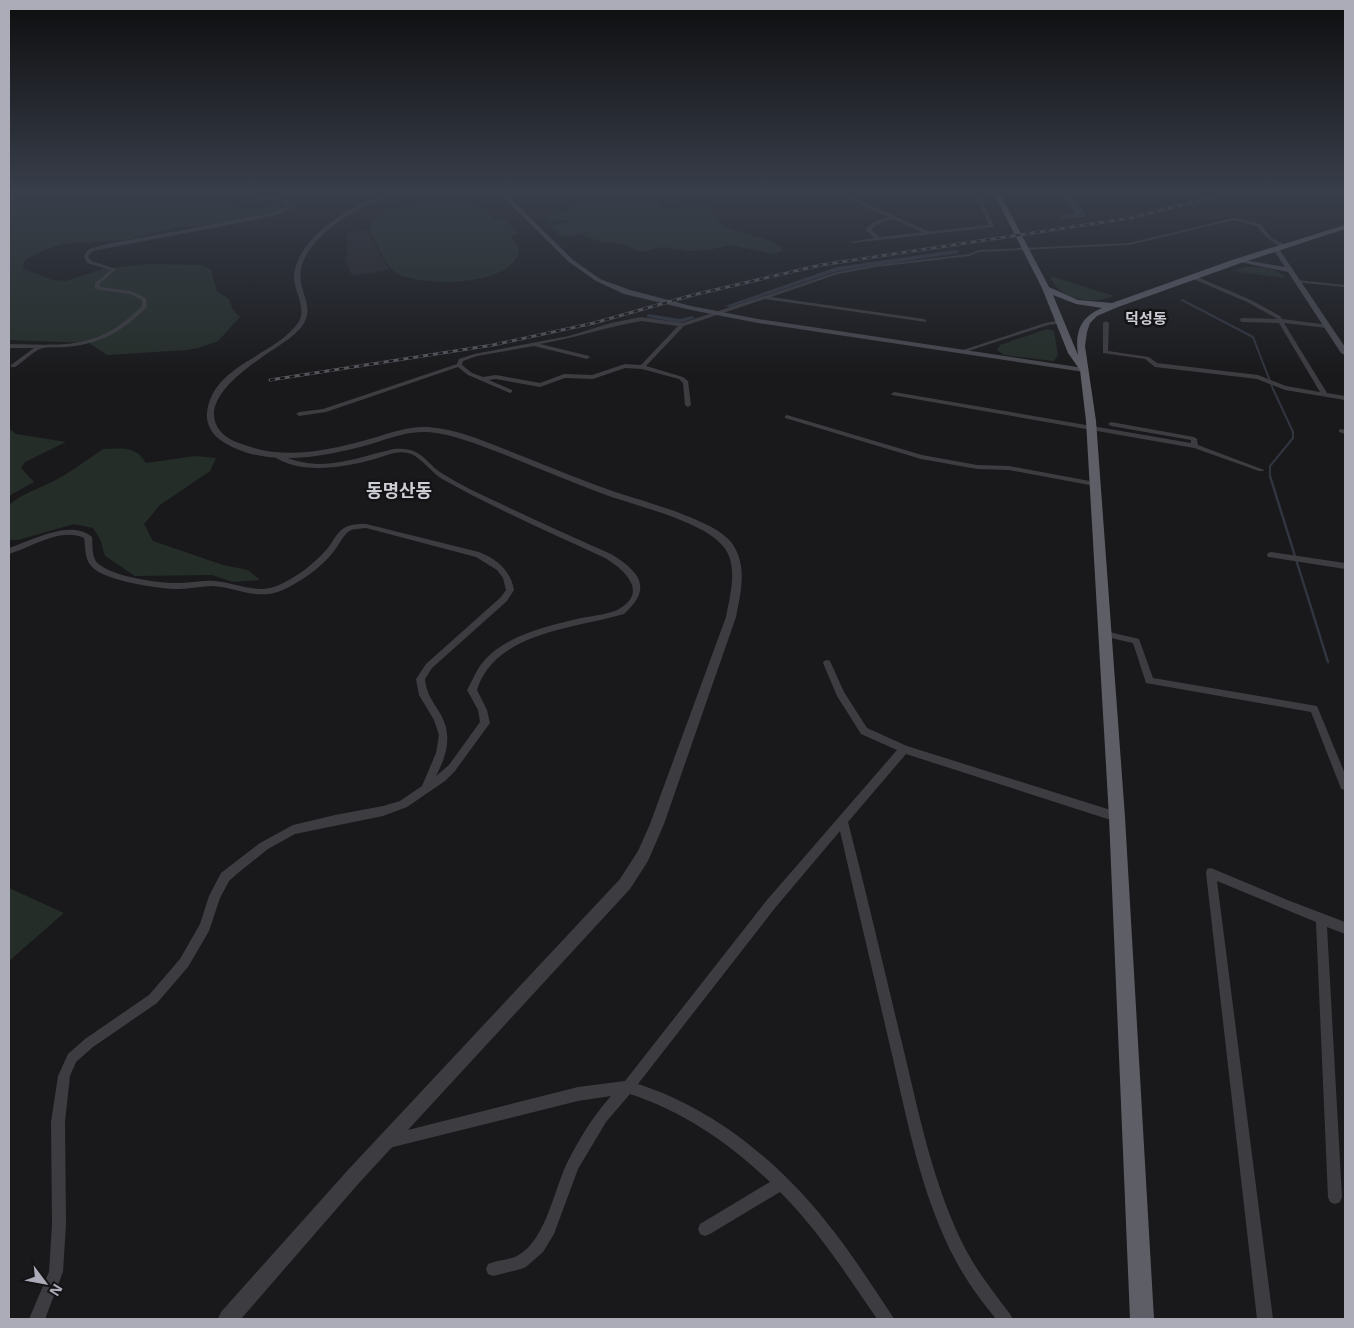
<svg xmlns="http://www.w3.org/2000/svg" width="1354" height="1328" font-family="'Noto Sans','Noto Sans KR',sans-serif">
	<rect width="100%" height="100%" fill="#19191b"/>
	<path fill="#262528" d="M 365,230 L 368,232 L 389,270 L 352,276 L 345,258 L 348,255 L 346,250 L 348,243 L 346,238 L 348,233 Z"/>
	<path fill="#252d29" d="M 9,190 L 47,195 L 80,190 L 112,190 L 138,193 L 166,202 L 177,204 L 206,199 L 220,199 L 243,209 L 258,208 L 280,202 L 295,201 L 297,203 L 297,206 L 287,212 L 275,216 L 173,229 L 126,240 L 62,244 L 44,250 L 25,260 L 23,267 L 26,270 L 53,280 L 66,281 L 103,269 L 150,264 L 202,265 L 211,270 L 217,291 L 229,299 L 233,310 L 240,317 L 218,341 L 198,348 L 187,350 L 107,355 L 89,343 L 9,340 Z
		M 582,190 L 675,190 L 658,203 L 660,207 L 668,210 L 689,206 L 710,207 C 714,212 716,220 721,224 C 736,236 776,236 783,251 L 774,254 L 729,245 L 709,250 L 686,251 L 664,247 L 643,252 L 635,250 L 623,244 L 601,242 L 580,234 L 562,237 L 550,226 L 565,223 L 566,225 L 568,221 L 563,220 L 548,222 L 544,216 L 568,211 L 579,201 L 579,193 Z
		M 438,201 C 460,201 480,203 495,220 L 504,218 L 519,234 L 510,236 L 519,249 C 518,286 418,289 395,272 C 384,264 377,245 371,233 C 364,209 422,202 438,201 Z
		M 1245,267 C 1257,267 1278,267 1285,278 L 1232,271 Z
		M 1050,276 L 1114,296 C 1093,305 1058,300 1050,276 Z
		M 1047,329 L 1054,331 L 1058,355 L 1054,361 L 1004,355 L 997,350 L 1000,345 Z
		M 9,428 L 16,434 L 66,442 L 25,462 L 21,468 L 34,482 L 9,496 Z
		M 103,449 C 123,449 134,445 146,463 L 195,456 L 216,458 L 210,471 L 160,505 L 144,524 L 153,541 L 223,565 L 248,570 L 260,580 L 233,582 L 212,575 L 135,576 L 105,556 L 100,539 L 93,528 L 74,524 L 18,540 L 9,540 L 9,505 C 23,493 38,489 54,481 C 71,472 87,460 103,449 Z
		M 9,888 L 64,913 L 9,961 Z"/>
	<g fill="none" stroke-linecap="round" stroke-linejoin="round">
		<path stroke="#313540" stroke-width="2" d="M 1182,300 L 1253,337 L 1273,389 L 1293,432 L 1293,438 L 1270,466 L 1270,477"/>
		<path stroke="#313540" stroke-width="2.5" d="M 1270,476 L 1328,662"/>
		<path fill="#313540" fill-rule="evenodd" d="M 956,250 L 959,252 L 958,253 L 838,271 L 730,307 L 725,306 L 837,267 Z
			M 649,314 L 680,319 L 692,316 L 695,318 L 680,323 L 647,317 L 647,315 Z"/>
		<path fill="#313540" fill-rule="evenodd" d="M 1059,190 L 1069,190 L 1086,215 L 1084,217 L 1062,219 L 1062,215 L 1075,213 Z"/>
		<path fill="#3d3c41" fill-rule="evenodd" d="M 240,190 L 245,190 L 261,197 L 285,199 L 291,207 L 281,213 L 258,219 L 93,251 L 88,256 L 91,261 L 116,269 L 99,284 L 100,287 L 131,291 L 146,298 L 147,307 C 123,331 101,344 66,347 C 59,348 47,346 40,349 C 31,353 23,362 15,367 L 11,367 L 11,365 L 34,348 L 9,348 L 9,344 C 67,345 98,350 142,306 L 142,300 L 130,294 L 95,289 L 95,283 L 111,270 L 87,263 L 84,256 L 89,249 L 107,244 L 258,216 L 278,211 L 287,207 L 283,201 L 259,199 Z
			M 330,190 L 347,190 L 389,194 L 387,195 Z
			M 973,190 L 977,190 L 994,227 L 852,243 L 850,242 L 875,238 L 866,231 L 866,229 L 874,222 L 894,215 L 896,217 L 878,224 L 871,230 L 880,237 L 989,225 Z
			M 1234,218 L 1261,224 L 1271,238 L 1289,246 C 1276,249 1265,236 1257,226 L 1234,220 L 1129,245 L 979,252 L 970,256 L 876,267 L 838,274 L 771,297 L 924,319 L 926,320 L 926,322 L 765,299 L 684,326 L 646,366 L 683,377 L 688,381 L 691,405 L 688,407 L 685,405 L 683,383 L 679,379 L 642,369 L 625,368 L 593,379 L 565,378 L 540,387 L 496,379 L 489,380 L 512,390 L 512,392 L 510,393 L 468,375 L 458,367 L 326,412 L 299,416 L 296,414 L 299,412 L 323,409 L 457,364 L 459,359 L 474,354 L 569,336 L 611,323 L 641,317 L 682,323 L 837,272 L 876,265 L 969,254 L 978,250 L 1129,243 ZM 641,321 L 678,326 L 641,365 L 625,364 L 592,375 L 564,374 L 540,383 L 496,375 L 483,377 L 472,373 L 462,365 L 463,361 L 477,356 L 534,346 L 587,359 L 590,357 L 589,356 L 540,344 C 574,338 607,327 641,321 Z
			M 1191,276 L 1195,276 L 1251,300 L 1280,316 L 1282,319 L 1329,325 L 1330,326 L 1327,328 L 1284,323 L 1327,393 L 1345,396 L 1345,400 L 1285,390 L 1257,379 L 1155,367 L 1145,359 L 1103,353 L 1103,323 L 1106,321 L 1109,323 L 1108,351 L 1149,357 L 1157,363 L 1258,375 L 1286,386 L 1320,392 L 1279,323 L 1242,322 L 1239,320 L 1242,318 L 1277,319 L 1276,318 L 1247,302 L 1191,278 Z
			M 1297,280 L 1345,285 L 1345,287 L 1295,282 L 1295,280 Z
			M 1061,320 L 1063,321 L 1063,323 L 1048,325 L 962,353 L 957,352 L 1045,323 Z
			M 894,392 L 1191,443 L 1191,440 L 1111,426 L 1108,424 L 1111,422 L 1194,437 L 1197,439 L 1198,445 L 1264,470 L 1263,471 L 1259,471 L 1194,448 L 892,395 L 891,394 Z
			M 787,415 L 922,455 L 977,465 L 1009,466 L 1095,482 L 1098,484 L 1095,486 L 1009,470 L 977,469 L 921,459 L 785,418 L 785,416 Z
			M 1341,429 L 1345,430 L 1345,434 L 1339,432 L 1339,430 Z
			M 394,449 C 422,446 424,462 443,474 C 459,484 477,493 495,501 C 533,519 572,537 611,554 C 640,572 653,588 624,614 C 580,627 512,631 485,673 C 481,678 479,684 477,690 L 487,710 L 490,723 L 455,771 L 445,781 L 407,807 L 383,816 L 295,834 L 268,849 L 238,873 L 229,881 L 220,898 L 209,931 L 188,967 L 157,1003 L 93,1047 L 76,1062 L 70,1076 L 65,1122 L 66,1224 L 63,1272 L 45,1319 L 29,1319 L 49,1272 L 52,1224 L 51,1122 L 58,1076 L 68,1054 L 85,1039 L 149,995 L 180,959 L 200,924 L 209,896 L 221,873 L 260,843 L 293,825 L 335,815 L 383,806 L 400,801 L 422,786 L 436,753 L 439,735 L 434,720 L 419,695 L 416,679 L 426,664 L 501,597 L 506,590 L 503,578 L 497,570 L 476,557 L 366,528 C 360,529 353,528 348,532 C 342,537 339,545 334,551 C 322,567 302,581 283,590 C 257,601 239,588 213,586 C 202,586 190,589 179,589 C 159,589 105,581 92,567 C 84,559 86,548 84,538 C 61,527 32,547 9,554 L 9,548 C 31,541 71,518 92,537 C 93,547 91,559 100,565 C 115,577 161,584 181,583 C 192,583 204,580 215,581 C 237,583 258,595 279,585 C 297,577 314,564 327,549 C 333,542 336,533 344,528 C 350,524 359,524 366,524 L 479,552 C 497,559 511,571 514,590 L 507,601 L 432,668 L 425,679 C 426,694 434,703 441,715 C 453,736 446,757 436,776 L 449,765 L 480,722 L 478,710 L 467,690 C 471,683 474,676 478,669 C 497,637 547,626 581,618 C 592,616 610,614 619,609 C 649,592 624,569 605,558 C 551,533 496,509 444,480 C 432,474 421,456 408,453 C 396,450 383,457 371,460 C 342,468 297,475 272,455 L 275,453 C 283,456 289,459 297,461 C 331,470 362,456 394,449 Z
			M 1271,552 L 1345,563 L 1345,569 L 1268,557 L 1267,555 L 1268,553 Z
			M 1105,631 L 1139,639 L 1153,678 L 1317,706 L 1345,774 L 1345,790 L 1341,789 L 1340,786 L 1311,712 L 1146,683 L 1133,643 L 1102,636 L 1101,634 Z
			M 827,660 L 830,661 L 844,692 L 867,728 L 907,746 L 1117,812 L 1121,814 L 1122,817 L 1121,820 L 1117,822 L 906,754 L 848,822 C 867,895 884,969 902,1043 C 919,1113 933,1187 967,1252 C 979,1274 995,1294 1010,1314 L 1013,1319 L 996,1319 C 981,1301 968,1283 957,1263 C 920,1195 907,1117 889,1042 C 873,972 856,902 840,831 L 775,908 L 638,1084 C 718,1110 785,1167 835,1233 C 855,1259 873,1287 891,1314 L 894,1319 L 877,1319 C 847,1275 818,1230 780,1192 L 710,1234 L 705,1236 L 700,1234 L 698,1229 L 700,1224 L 770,1182 C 729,1143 684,1112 630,1094 L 606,1122 L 578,1169 L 554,1234 L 543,1252 L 526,1267 L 521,1269 L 493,1276 L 488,1274 L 486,1269 L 488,1264 C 497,1260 509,1260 517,1256 C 547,1240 554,1187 569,1159 C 581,1136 594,1115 611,1096 L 578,1101 L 389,1148 L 384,1146 L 382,1141 L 384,1136 L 578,1087 L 625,1081 L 767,900 L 897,750 L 861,734 L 837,696 L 823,663 L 824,661 Z
			M 1211,868 L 1290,901 L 1345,922 L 1345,934 L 1327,927 L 1342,1197 L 1340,1202 L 1335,1204 L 1330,1202 L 1328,1197 L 1316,922 L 1217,881 L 1273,1319 L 1257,1319 L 1206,873 L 1207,869 Z"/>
		<path fill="#3d3c41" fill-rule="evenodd" d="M 414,190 C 405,193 395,193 386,197 C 356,208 316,231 303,262 C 291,293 327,309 291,337 C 270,354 190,395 221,432 C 228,440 241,444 251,447 C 288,459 330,450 366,440 C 387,434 406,426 428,427 C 456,429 481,440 507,450 C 535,461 564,473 593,484 C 629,498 668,506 703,523 C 713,527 724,534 731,542 C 748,564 741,592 736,617 L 664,824 L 648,861 L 630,889 L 359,1183 L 241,1319 L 218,1319 L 221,1312 L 347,1171 L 620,879 L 638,851 L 650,824 L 726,617 C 730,595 739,565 723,546 C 717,539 708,533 700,529 C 668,512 632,505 598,492 C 566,480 535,467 503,454 C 478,445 454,434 428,432 C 408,431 390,438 371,444 C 324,457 262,470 219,439 C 211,433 206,423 207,413 C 212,365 273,357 298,323 C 308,309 293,290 294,275 C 298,231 374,189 414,190 Z
			M 828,190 L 835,190 L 932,233 L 927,234 Z"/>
		<path fill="#48484f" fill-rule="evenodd" d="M 496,190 L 502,190 L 573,260 L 600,279 L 630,290 L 691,306 L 758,319 L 1084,368 L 1088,370 L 1084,372 L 758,323 L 691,310 L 624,294 L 596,281 L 569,262 Z
			M 1276,247 L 1279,249 L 1345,347 L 1345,355 L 1341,353 L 1288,272 L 1235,261 L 1238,259 L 1285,267 L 1273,249 Z"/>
		<path fill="#5e5e67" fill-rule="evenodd" d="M 992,190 L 998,190 L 1049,287 L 1078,300 L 1112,303 L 1235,259 L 1345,225 L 1345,229 L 1241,263 L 1118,307 L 1097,316 L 1090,323 L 1087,332 L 1085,346 L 1096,421 L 1125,817 L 1154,1319 L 1130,1319 L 1109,817 L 1086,421 L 1080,370 L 1068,353 L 1042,288 ZM 1053,295 L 1076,304 L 1102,308 C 1080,317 1075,332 1078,355 Z"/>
		<g stroke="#55555c" stroke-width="3">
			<path id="rail" d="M 270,380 L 493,345 L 594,323 L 693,295 L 821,265 L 1131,218 L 1240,190"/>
		</g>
		<use href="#rail" stroke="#141416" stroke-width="2" stroke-dasharray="5" stroke-linecap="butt"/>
	</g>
	<linearGradient id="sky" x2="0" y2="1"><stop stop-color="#0e0e0f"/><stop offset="0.51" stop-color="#383e4a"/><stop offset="1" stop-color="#383e4a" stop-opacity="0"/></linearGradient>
	<rect width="1354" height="376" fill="url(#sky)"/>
	<g text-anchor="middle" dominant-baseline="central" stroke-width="5" stroke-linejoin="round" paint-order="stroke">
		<g font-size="15" font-weight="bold" fill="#cdcdd6" stroke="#141416">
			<text x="1146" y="318">덕성동</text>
		</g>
		<g font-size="18" font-weight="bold" fill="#cdcdd6" stroke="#141416">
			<text x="399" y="490">동명산동</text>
		</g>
	</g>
	<rect width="1354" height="1328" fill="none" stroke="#acacb9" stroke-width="20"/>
	<g transform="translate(45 1283) rotate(122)" stroke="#141416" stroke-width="4" paint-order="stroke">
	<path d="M0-4L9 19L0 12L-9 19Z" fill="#acacb9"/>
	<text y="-8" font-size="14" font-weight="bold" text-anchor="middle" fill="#acacb9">N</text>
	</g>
</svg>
